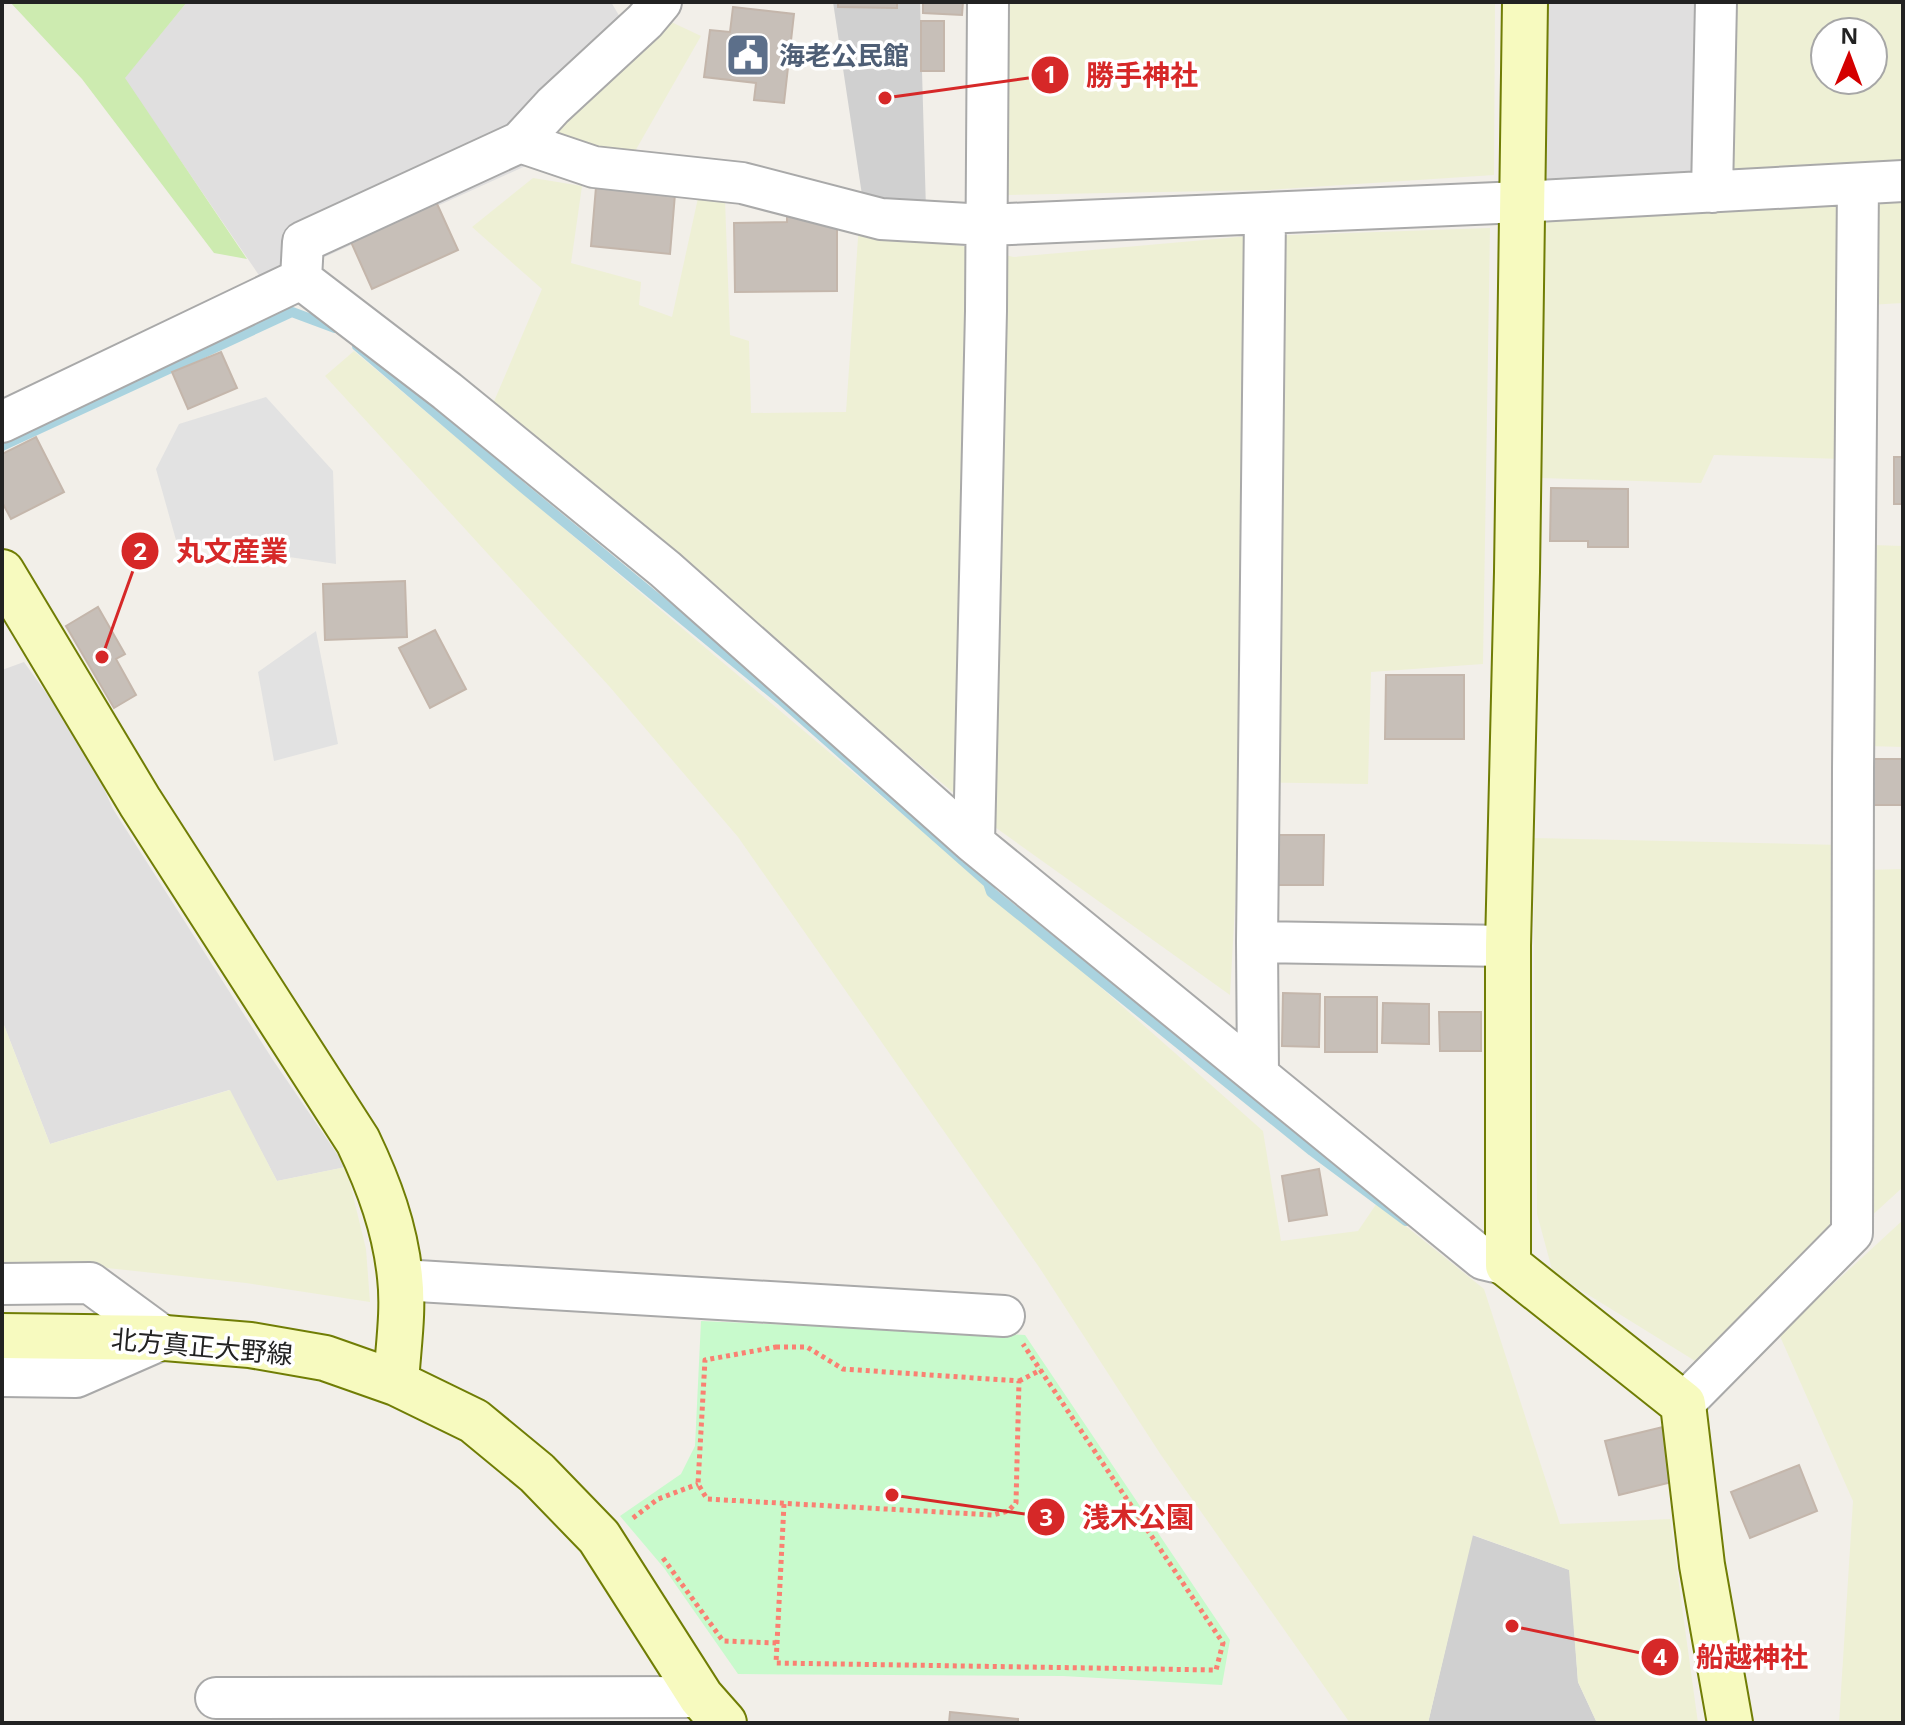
<svg xmlns="http://www.w3.org/2000/svg" width="1905" height="1725" font-family="'Open Sans','Noto Sans JP',sans-serif">
	<rect width="100%" height="100%" fill="#f2efe9"/>
	<path fill="#e0dfdf" d="M 187,2 L 611,2 L 642,54 L 532,163 L 265,284 L 124,78 Z
		M 1547,2 L 1706,2 L 1698,182 L 1554,188 L 1545,179 Z
		M 24,662 L 87,750 L 113,809 L 273,1060 L 346,1167 L 277,1181 L 229,1090 L 50,1144 L 2,1020 L 2,670 Z"/>
	<path fill="#d0d0d0" d="M 833,2 L 920,2 L 926,210 L 862,195 Z
		M 1472,1535 L 1570,1570 L 1578,1682 L 1597,1723 L 1428,1723 Z"/>
	<path fill="#eef0d5" fill-rule="evenodd" d="M 1009,2 L 1495,2 L 1494,175 L 1268,190 L 1008,195 Z
		M 1728,2 L 1903,2 L 1903,171 L 1737,180 L 1726,165 ZM 1825,32 L 1873,32 L 1873,80 L 1825,80 Z
		M 667,20 L 701,36 L 634,153 L 575,149 L 552,138 Z
		M 533,178 L 582,186 L 571,263 L 641,282 L 639,305 L 672,317 L 698,198 L 725,200 L 730,335 L 749,341 L 751,413 L 846,412 L 859,224 L 1014,257 L 1238,237 L 1490,228 L 1483,664 L 1371,672 L 1368,784 L 1242,782 L 1230,995 L 992,825 L 492,406 L 542,289 L 472,227 Z
		M 1879,196 L 1903,196 L 1903,303 L 1868,305 L 1867,209 Z
		M 1833,198 L 1848,222 L 1843,459 L 1714,455 L 1701,483 L 1540,478 L 1544,222 L 1562,207 Z
		M 354,351 L 965,867 L 1263,1131 L 1281,1241 L 1358,1231 L 1377,1203 L 1484,1289 L 1560,1524 L 1670,1519 L 1698,1723 L 1597,1723 L 1578,1682 L 1569,1570 L 1473,1535 L 1428,1723 L 1350,1723 L 1161,1455 L 1039,1267 L 738,837 L 609,686 L 325,376 Z
		M 1872,545 L 1903,546 L 1903,747 L 1867,746 Z
		M 1533,838 L 1842,845 L 1832,1239 L 1700,1364 L 1553,1273 L 1537,1214 Z
		M 1903,869 L 1903,1187 L 1867,1220 L 1867,870 Z
		M 2,1020 L 50,1144 L 230,1090 L 277,1181 L 346,1167 L 366,1249 L 370,1302 L 246,1283 L 98,1267 L 2,1267 Z
		M 1903,1220 L 1903,1723 L 1839,1723 L 1853,1501 L 1779,1334 Z"/>
	<path fill="#cdebb0" d="M 10,2 L 187,2 L 125,78 L 247,259 L 214,253 L 82,79 Z"/>
	<path fill="#c8facc" d="M 701,1321 L 1025,1335 L 1230,1640 L 1222,1685 L 1063,1676 L 738,1674 L 664,1568 L 620,1516 L 681,1474 L 695,1446 Z"/>
	<path fill="#e2e2e2" d="M 266,397 L 333,471 L 336,564 L 176,540 L 156,469 L 179,424 Z
		M 316,631 L 338,744 L 274,761 L 258,672 Z"/>
	<g fill="none" stroke-linecap="round" stroke-linejoin="round">
		<path stroke="#aad3df" stroke-width="10" d="M 357,346 L 523,488 L 782,701 L 988,883 L 991,892 L 1312,1151 L 1406,1221
			M 2,446 L 292,312 L 335,328"/>
	</g>
	<path fill="#c7bfb8" stroke="#c4b6ab" stroke-width="2" d="M 838,2 L 897,2 L 897,8 L 838,7 Z
		M 923,2 L 963,2 L 962,15 L 923,13 Z
		M 733,7 L 794,14 L 784,103 L 754,100 L 756,83 L 704,77 L 710,30 L 730,32 Z
		M 921,21 L 944,21 L 944,71 L 921,71 Z
		M 596,187 L 675,194 L 670,254 L 591,246 Z
		M 433,195 L 458,250 L 372,289 L 347,233 Z
		M 787,214 L 837,214 L 837,291 L 735,292 L 734,223 L 787,222 Z
		M 221,352 L 237,388 L 188,409 L 172,372 Z
		M 36,437 L 64,492 L 11,519 L 2,502 L 2,454 Z
		M 1894,457 L 1903,457 L 1903,504 L 1894,504 Z
		M 1551,488 L 1628,489 L 1628,547 L 1588,547 L 1588,541 L 1550,541 Z
		M 405,581 L 407,637 L 325,640 L 323,584 Z
		M 98,607 L 125,654 L 116,659 L 136,695 L 114,708 L 66,626 Z
		M 435,630 L 466,689 L 430,708 L 399,648 Z
		M 1386,675 L 1464,675 L 1464,739 L 1385,739 Z
		M 1873,759 L 1903,759 L 1903,805 L 1872,805 Z
		M 1278,835 L 1324,835 L 1323,885 L 1278,885 Z
		M 1283,993 L 1320,994 L 1319,1047 L 1282,1046 Z
		M 1325,997 L 1377,997 L 1377,1052 L 1325,1052 Z
		M 1383,1003 L 1429,1004 L 1429,1044 L 1382,1043 Z
		M 1439,1012 L 1481,1012 L 1481,1051 L 1440,1051 Z
		M 1319,1169 L 1327,1215 L 1289,1221 L 1282,1176 Z
		M 1663,1427 L 1676,1481 L 1619,1495 L 1605,1441 Z
		M 1799,1465 L 1817,1511 L 1750,1538 L 1731,1492 Z
		M 950,1712 L 1018,1719 L 1018,1723 L 949,1723 Z"/>
	<g fill="none" stroke-linecap="round" stroke-linejoin="round">
		<g stroke="#a9a9a9" stroke-width="44">
			<path id="street" d="M 520,142 L 594,167 L 742,183 L 881,219 L 986,225 L 1521,202 L 1903,181
				M 1712,192 L 1716,2
				M 301,279 L 447,391 L 665,569 L 974,843 L 1483,1259 L 1508,1265
				M 301,279 L 303,242 L 520,142 L 553,106 L 645,21 L 661,2
				M 2,422 L 301,279
				M 974,843 L 986,311 L 988,2
				M 1257,942 L 1265,214
				M 1258,1075 L 1257,942 L 1508,946
				M 401,1280 L 1004,1316
				M 2,1284 L 90,1283 L 165,1338
				M 2,1376 L 76,1377 L 165,1338
				M 1683,1404 L 1852,1233 L 1853,769 L 1858,184
				M 216,1698 L 701,1697"/>
		</g>
		<g stroke="#707d05" stroke-width="48">
			<path id="secondary" d="M 1525,2 L 1517,572 L 1508,946 L 1508,1265 L 1683,1404 L 1702,1565 L 1730,1723
				M 2,572 L 140,802 L 358,1141 C 379,1185 395,1228 400,1277 C 404,1311 398,1348 396,1383
				M 2,1336 L 165,1338 L 250,1345 L 325,1358 L 396,1383 L 474,1421 L 537,1473 L 599,1537 L 701,1697 L 724,1723"/>
		</g>
		<path stroke="#fa8072" stroke-width="5" stroke-dasharray="4 4" stroke-linecap="butt" d="M 776,1347 L 807,1347 L 843,1369 L 1019,1381 L 1016,1503 L 1008,1511 L 993,1515 L 707,1499 L 698,1484 L 705,1360 Z
			M 1019,1381 L 1041,1370
			M 784,1504 L 776,1663 L 1216,1670 L 1223,1643 L 1023,1344
			M 633,1518 L 658,1499 L 698,1484
			M 663,1558 L 723,1641 L 776,1643"/>
		<use href="#street" stroke="#fff" stroke-width="40"/>
		<use href="#secondary" stroke="#f7fabf" stroke-width="44"/>
	</g>
	<defs>
		<g id="civic-square" transform="scale(2.3)"><rect x="-9" y="-9" width="18" height="18" rx="4" fill="#5c6f8a" stroke="#fff"/><path d="M-.6-6.5H3V-4.5H.6V-3L4-1V1h2V6H-6V1h2V-1L-.6-3ZM-1.2 2.5V6h2.4V2.5Z" fill="#fff"/></g>
	</defs>
	<g fill-rule="evenodd">
		<use href="#civic-square" x="748" y="55"/>
	</g>
	<g text-anchor="middle" dominant-baseline="central" stroke-width="7" stroke-linejoin="round" paint-order="stroke">
		<g font-size="26" font-weight="bold" fill="#4e5e75" stroke="#fff" text-anchor="start">
			<text x="779" y="55">海老公民館</text>
		</g>
		<g font-size="26" fill="#222" stroke="#fff">
			<text transform="translate(202 1346) rotate(5)">北方真正大野線</text>
		</g>
	</g>
	<path fill="none" stroke="#d62828" stroke-width="3" d="M885 98L1050 75M102 657L140 551M892 1495L1046 1517M1512 1626L1660 1657"/>
	<g fill="#d62828" stroke="#fff" stroke-width="3">
		<circle cx="885" cy="98" r="8"/>
		<circle cx="102" cy="657" r="8"/>
		<circle cx="892" cy="1495" r="8"/>
		<circle cx="1512" cy="1626" r="8"/>
		<circle cx="1050" cy="75" r="20"/>
		<circle cx="140" cy="551" r="20"/>
		<circle cx="1046" cy="1517" r="20"/>
		<circle cx="1660" cy="1657" r="20"/>
	</g>
	<g font-size="24" text-anchor="middle" font-weight="bold" fill="#fff">
		<text x="1050" y="83">1</text>
		<text x="140" y="560">2</text>
		<text x="1046" y="1526">3</text>
		<text x="1660" y="1666">4</text>
	</g>
	<g font-size="28" text-anchor="middle" font-weight="bold" fill="#d62828" stroke="#fff" stroke-width="7" stroke-linejoin="round" paint-order="stroke">
		<text x="1142" y="85">勝手神社</text>
		<text x="232" y="561">丸文産業</text>
		<text x="1138" y="1527">浅木公園</text>
		<text x="1752" y="1667">船越神社</text>
	</g>
	<rect width="1905" height="1725" fill="none" stroke="#222222" stroke-width="8"/>
	<g transform="translate(1849 56) rotate(1)"><circle r="38" fill="#ffffff" stroke="#a7a7a7" stroke-width="2"/>
	<path d="M0-6L14 30L0 20L-14 30Z" fill="#d40000"/>
	<text y="-12" font-size="22" font-weight="bold" text-anchor="middle" fill="#222222">N</text>
	</g>
</svg>
